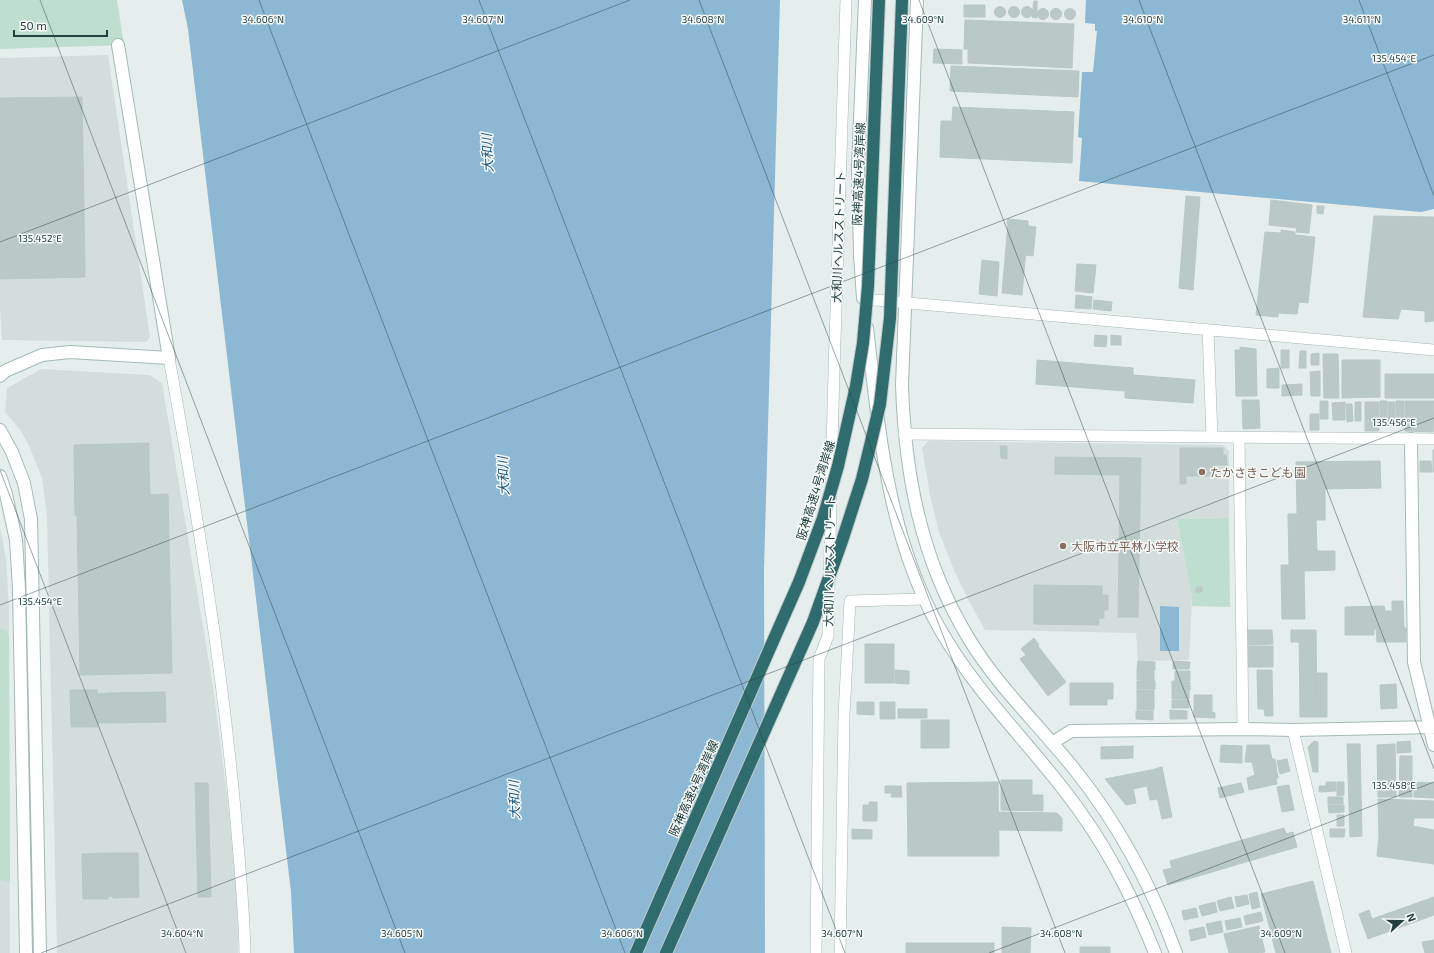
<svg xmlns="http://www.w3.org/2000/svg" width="1434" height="953" font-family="'Exo 2','Noto Sans JP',sans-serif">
	<rect width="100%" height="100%" fill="#e5eeec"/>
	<path fill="#d3dedc" d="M 108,55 L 150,337 L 146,342 L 2,340 L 0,309 L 0,58 Z
		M 41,369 L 149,375 L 162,383 L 212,680 L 228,802 L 237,900 L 238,953 L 57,953 L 47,517 L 42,478 L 29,446 L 21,431 L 5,412 L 7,388 Z
		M 928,441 L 1223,445 L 1229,451 L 1229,518 L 1177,519 L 1192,598 L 1189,660 L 1138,661 L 1136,633 L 985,630 L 968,599 L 954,570 L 939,532 L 930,495 L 922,448 Z
		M 0,526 L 6,559 L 9,608 L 10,953 L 0,953 Z"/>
	<path fill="#bedfcf" d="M 0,0 L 117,0 L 124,45 L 0,49 Z
		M 1229,518 L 1230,607 L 1192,606 L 1192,598 L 1177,519 Z
		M 0,629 L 5,630 L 9,636 L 10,882 L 0,880 Z"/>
	<path fill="#8db8d3" d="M 182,0 L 780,0 L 764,569 L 765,953 L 294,953 L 291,892 L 188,29 Z
		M 1086,0 L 1434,0 L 1434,209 L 1421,212 L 1079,181 L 1082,138 L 1078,137 L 1082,72 L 1093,72 L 1097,31 L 1095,31 L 1095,24 L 1085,23 Z
		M 1160,606 L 1179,607 L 1179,651 L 1160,651 Z"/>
	<path fill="#bac9c6" stroke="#b7c8c5" d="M 1034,1 L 1037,1 L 1037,18 L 1032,17 Z
		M 964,5 L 985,5 L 985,17 L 964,17 Z
		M994.5 12a5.5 5.5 0 1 1 11 0a5.5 5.5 0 1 1-11 0Z
		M1008.5 12a5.5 5.5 0 1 1 11 0a5.5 5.5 0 1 1-11 0Z
		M1021.5 12a5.5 5.5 0 1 1 11 0a5.5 5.5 0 1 1-11 0Z
		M1064.5 14a5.5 5.5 0 1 1 11 0a5.5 5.5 0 1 1-11 0Z
		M1037.5 14a5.5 5.5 0 1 1 11 0a5.5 5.5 0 1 1-11 0Z
		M1050.5 14a5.5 5.5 0 1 1 11 0a5.5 5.5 0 1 1-11 0Z
		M 965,20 L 1074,24 L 1072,68 L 968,63 L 968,49 L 964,49 Z
		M 934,49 L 962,50 L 962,64 L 933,63 Z
		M 951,66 L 1079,71 L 1078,97 L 950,91 Z
		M 82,97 L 85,265 L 0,266 L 0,98 Z
		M 953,107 L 1074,112 L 1072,163 L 940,157 L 941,121 L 952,121 Z
		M 1186,196 L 1200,197 L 1193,290 L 1179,288 Z
		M 1271,200 L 1312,205 L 1309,233 L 1296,232 L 1297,228 L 1269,225 Z
		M 1317,206 L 1324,206 L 1323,214 L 1317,213 Z
		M 1374,216 L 1434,217 L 1434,321 L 1425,322 L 1425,311 L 1401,309 L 1398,319 L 1363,317 Z
		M 1008,219 L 1028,221 L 1028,226 L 1007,224 Z
		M 1008,224 L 1028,226 L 1022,295 L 1002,293 Z
		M 1028,226 L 1036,227 L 1033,256 L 1026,255 Z
		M 1281,230 L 1295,232 L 1295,235 L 1315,237 L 1308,303 L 1299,302 L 1297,314 L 1278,313 L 1278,317 L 1256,315 L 1265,232 L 1281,233 Z
		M 982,260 L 999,262 L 997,296 L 979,294 Z
		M 1077,264 L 1096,265 L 1093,293 L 1075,291 Z
		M 85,265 L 85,277 L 0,279 L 0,266 Z
		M 1076,295 L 1092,297 L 1091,309 L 1075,308 Z
		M 1094,300 L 1112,302 L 1111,311 L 1093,309 Z
		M 1095,335 L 1107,336 L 1106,347 L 1094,346 Z
		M 1111,335 L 1121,336 L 1121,345 L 1111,345 Z
		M 1240,347 L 1256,349 L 1257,396 L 1236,396 L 1235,350 L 1240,350 Z
		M 1281,350 L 1289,350 L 1289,368 L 1281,368 Z
		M 1300,351 L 1306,351 L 1306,368 L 1299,368 Z
		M 1319,353 L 1319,365 L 1311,365 L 1311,354 Z
		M 1323,354 L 1338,354 L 1339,398 L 1324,398 Z
		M 1037,360 L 1133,368 L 1133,375 L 1195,380 L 1193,403 L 1125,398 L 1125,391 L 1036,384 Z
		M 1342,360 L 1380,360 L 1380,397 L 1342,398 Z
		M 1279,368 L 1279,388 L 1267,388 L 1267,369 Z
		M 1320,371 L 1320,396 L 1311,396 L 1310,372 Z
		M 1385,374 L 1434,374 L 1434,398 L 1385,398 Z
		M 1302,384 L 1302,395 L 1282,396 L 1282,385 Z
		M 1242,400 L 1259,400 L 1260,428 L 1243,429 Z
		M 1320,401 L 1328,401 L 1328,419 L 1320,419 Z
		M 1380,401 L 1387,401 L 1387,424 L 1380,424 Z
		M 1396,401 L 1404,401 L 1404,425 L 1396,425 Z
		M 1405,401 L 1434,401 L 1433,432 L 1405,431 Z
		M 1345,402 L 1345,420 L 1333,420 L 1332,403 Z
		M 1355,402 L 1361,402 L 1361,421 L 1355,421 Z
		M 1365,402 L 1379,402 L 1379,431 L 1365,431 Z
		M 1388,402 L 1395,402 L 1395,425 L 1388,425 Z
		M 1346,404 L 1352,404 L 1353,421 L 1347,422 Z
		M 1310,414 L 1319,414 L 1319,430 L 1310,430 Z
		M 149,443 L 149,468 L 94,469 L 95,514 L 75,515 L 74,445 Z
		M 1000,446 L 1007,446 L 1007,459 L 1001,458 Z
		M 1180,448 L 1223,448 L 1223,455 L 1226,455 L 1227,465 L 1215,465 L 1215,476 L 1186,476 L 1186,484 L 1180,484 Z
		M 1433,450 L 1434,450 L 1434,472 L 1433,472 Z
		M 1055,457 L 1141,458 L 1138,617 L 1118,617 L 1120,475 L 1055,474 Z
		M 1380,461 L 1381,488 L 1325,489 L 1325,520 L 1316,520 L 1317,551 L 1335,551 L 1335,570 L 1304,571 L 1305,619 L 1282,619 L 1281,565 L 1289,565 L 1288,514 L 1297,514 L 1296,462 Z
		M 1420,461 L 1431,461 L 1432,472 L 1420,472 Z
		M 149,468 L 150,495 L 168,494 L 172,673 L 80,675 L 77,515 L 95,514 L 94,469 Z
		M 1034,585 L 1102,586 L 1102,595 L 1108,595 L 1108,610 L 1104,610 L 1104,618 L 1099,618 L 1099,625 L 1034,624 Z
		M 1196,587 L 1202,587 L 1202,592 L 1196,592 Z
		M 1392,601 L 1403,601 L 1404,628 L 1374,629 L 1374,635 L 1345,635 L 1345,607 L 1384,606 L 1385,611 L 1392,611 Z
		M 1376,628 L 1406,628 L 1406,642 L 1377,642 Z
		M 1247,630 L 1272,630 L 1273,644 L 1247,645 Z
		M 1291,630 L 1299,630 L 1299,642 L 1291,642 Z
		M 1299,630 L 1316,630 L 1317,717 L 1300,717 Z
		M 1034,638 L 1039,645 L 1038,646 L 1066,682 L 1048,696 L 1020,659 L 1026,655 L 1021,649 Z
		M 865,644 L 894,644 L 894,683 L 865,683 Z
		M 1248,646 L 1273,646 L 1273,667 L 1248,667 Z
		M 1138,661 L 1155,662 L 1155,670 L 1137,670 Z
		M 1173,661 L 1190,662 L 1189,669 L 1173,669 Z
		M 895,670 L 909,671 L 909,684 L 895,683 Z
		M 1137,670 L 1154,670 L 1154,681 L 1137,680 Z
		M 1257,670 L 1272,670 L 1273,716 L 1265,716 L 1264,709 L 1258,709 Z
		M 1175,671 L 1190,671 L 1190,681 L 1175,681 Z
		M 1316,673 L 1327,673 L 1327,717 L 1317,717 Z
		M 1137,681 L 1155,681 L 1155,689 L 1137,689 Z
		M 1172,681 L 1190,682 L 1190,690 L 1172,690 Z
		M 1070,683 L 1113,683 L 1113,699 L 1107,699 L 1107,705 L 1070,705 Z
		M 1396,684 L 1397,708 L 1381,709 L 1380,685 Z
		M 70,690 L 97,690 L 98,727 L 71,727 Z
		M 1137,690 L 1154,690 L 1154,700 L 1137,700 Z
		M 1172,690 L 1189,691 L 1189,699 L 1172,699 Z
		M 165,692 L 166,722 L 109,723 L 108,693 Z
		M 108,693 L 109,723 L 98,723 L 97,694 Z
		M 1194,695 L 1212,695 L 1212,712 L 1215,713 L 1215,718 L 1194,717 Z
		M 1137,700 L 1154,700 L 1154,710 L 1137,710 Z
		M 1172,700 L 1189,700 L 1189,708 L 1172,708 Z
		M 857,702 L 874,702 L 874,715 L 857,714 Z
		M 880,702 L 895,702 L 895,719 L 880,719 Z
		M 898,709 L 927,709 L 927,718 L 898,718 Z
		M 1170,710 L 1187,711 L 1187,719 L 1170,719 Z
		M 1136,711 L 1153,711 L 1153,720 L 1136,719 Z
		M 921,720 L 949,720 L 949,748 L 921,748 Z
		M 1314,741 L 1318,742 L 1318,772 L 1313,772 L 1308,747 Z
		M 1410,741 L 1411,752 L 1397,753 L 1397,742 Z
		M 1347,744 L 1360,744 L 1362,836 L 1350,837 Z
		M 1395,744 L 1396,797 L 1378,797 L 1377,745 Z
		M 1221,745 L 1242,746 L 1242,763 L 1220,762 Z
		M 1247,745 L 1269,745 L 1272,759 L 1275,759 L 1278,778 L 1276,778 L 1277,784 L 1249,790 L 1247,778 L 1255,775 L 1252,762 L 1245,762 Z
		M 1133,746 L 1133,758 L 1101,759 L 1101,747 Z
		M 1400,756 L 1412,756 L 1412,797 L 1399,797 Z
		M 1287,759 L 1290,771 L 1280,774 L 1277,761 Z
		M 1162,767 L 1172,817 L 1162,819 L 1151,770 Z
		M 1151,770 L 1157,799 L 1150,800 L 1147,786 L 1133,789 L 1136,803 L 1126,805 L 1105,779 Z
		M 1001,780 L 1032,780 L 1032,795 L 1001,795 Z
		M 998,782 L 999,856 L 908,856 L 907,783 Z
		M 1326,782 L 1336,782 L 1336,791 L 1319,792 L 1319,786 L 1326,786 Z
		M 1337,782 L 1344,782 L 1344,795 L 1337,796 Z
		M 1414,782 L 1434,783 L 1434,798 L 1414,797 Z
		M 195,783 L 208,783 L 211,897 L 198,897 Z
		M 1241,783 L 1244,792 L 1220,798 L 1218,788 Z
		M 1289,785 L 1294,810 L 1282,812 L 1277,787 Z
		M 885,786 L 901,786 L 902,797 L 891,797 L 892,793 L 885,793 Z
		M 1001,795 L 1043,795 L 1043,811 L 1001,810 Z
		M 1328,797 L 1343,797 L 1343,804 L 1328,804 Z
		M 1378,799 L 1434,801 L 1434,818 L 1414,818 L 1413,826 L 1434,830 L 1434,864 L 1377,856 L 1379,836 Z
		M 869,802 L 877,802 L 877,821 L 863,821 L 863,805 L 869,805 Z
		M 1328,805 L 1344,805 L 1344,812 L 1329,813 Z
		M 999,812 L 1057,813 L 1062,818 L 1062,831 L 999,830 Z
		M 1337,815 L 1344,815 L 1344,826 L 1337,826 Z
		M 1284,828 L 1286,834 L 1293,832 L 1297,847 L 1168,885 L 1163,870 L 1172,868 L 1170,861 Z
		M 852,829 L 872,830 L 872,839 L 852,839 Z
		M 1330,829 L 1345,829 L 1344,837 L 1330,837 Z
		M 107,853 L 112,853 L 113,896 L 108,897 Z
		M 107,853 L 108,899 L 83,899 L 82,854 Z
		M 112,853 L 138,853 L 139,897 L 113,898 Z
		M 1313,881 L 1331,953 L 1276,953 L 1261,894 Z
		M 1257,892 L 1260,907 L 1252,909 L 1249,894 Z
		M 1247,895 L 1249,904 L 1237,907 L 1235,897 Z
		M 1231,897 L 1234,908 L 1220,911 L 1217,901 Z
		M 1434,897 L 1434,915 L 1368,939 L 1359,914 L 1369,910 L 1372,919 Z
		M 1215,902 L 1217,912 L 1202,916 L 1199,906 Z
		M 1196,908 L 1198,917 L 1184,920 L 1182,911 Z
		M 1261,912 L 1263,921 L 1246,925 L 1244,916 Z
		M 1240,918 L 1242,927 L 1227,930 L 1225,921 Z
		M 1221,921 L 1223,932 L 1209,935 L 1206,924 Z
		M 1259,926 L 1265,952 L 1259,953 L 1229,953 L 1224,934 Z
		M 1002,927 L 1031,928 L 1030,953 L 1002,953 Z
		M 1204,927 L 1206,937 L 1191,941 L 1189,930 Z
		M 1434,940 L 1434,953 L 1425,953 L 1422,942 Z
		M 906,943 L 994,943 L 994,953 L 906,953 Z
		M 1080,947 L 1110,947 L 1110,953 L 1080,953 Z"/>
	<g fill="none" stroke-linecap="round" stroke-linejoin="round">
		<g stroke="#a7b7b5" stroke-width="12">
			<path id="street" d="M 864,299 L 1434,350
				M 1208,330 L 1212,437
				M 169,358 C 196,507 221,657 235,809 C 239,857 244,905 245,953
				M 904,434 L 1434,439
				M 1239,437 L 1243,729
				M 831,482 L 834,371 L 846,0
				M 1293,730 L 1346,953
				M 816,953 L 819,659 L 828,636 L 831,499
				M 840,953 L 844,715 L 850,601 L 924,599"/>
		</g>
		<g stroke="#a3bab8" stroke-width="14">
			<path id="secondary" d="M 917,0 L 902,385 C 905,476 921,560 969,639 C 998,687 1040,726 1075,770 C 1119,825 1152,887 1176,953
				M 863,298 L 860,255 L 858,166 L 865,0
				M 867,328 C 879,432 888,539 941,631 C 975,690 1023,737 1064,790 C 1104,841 1131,893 1155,953
				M 0,376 L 5,371 L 42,355 L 70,352 L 169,358 L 118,45
				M 0,430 L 12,452 L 24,483 L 31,519 L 40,953
				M 1411,439 L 1414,662 L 1434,745
				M 0,476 L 6,494 L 16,540 L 19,589 L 26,953
				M 1052,743 L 1071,731 L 1243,729 L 1293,730 L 1434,727"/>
		</g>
		<use href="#street" stroke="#fff" stroke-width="11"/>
		<use href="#secondary" stroke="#fff" stroke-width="12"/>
		<g stroke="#c2caca" stroke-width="14" stroke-linecap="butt">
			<path id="highway-bridge" d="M 636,953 L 799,582 L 823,518 L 838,466 L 856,386 L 863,343 L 868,286 L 879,0
				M 666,953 L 813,622 L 842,541 L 862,479 L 871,442 L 880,404 L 890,318 L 902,0"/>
		</g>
		<use href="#highway-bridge" stroke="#2f6c6e" stroke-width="12"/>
	</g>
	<path fill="none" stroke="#244140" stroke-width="1" stroke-opacity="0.45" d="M 40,0 L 405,953M 259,0 L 625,953M 479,0 L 845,953M 699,0 L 1065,953M 919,0 L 1285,953M 1139,0 L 1434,769M 1359,0 L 1434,196M 0,242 L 630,0M 0,470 L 186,953M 0,605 L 1434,55M 41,953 L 1434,418M 989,953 L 1434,782"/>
	<g fill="#8d6e63" stroke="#f6faf9" stroke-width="1.5">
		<circle cx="1202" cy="472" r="4"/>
		<circle cx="1063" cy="546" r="4"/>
	</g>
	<g text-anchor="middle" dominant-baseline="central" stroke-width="3" stroke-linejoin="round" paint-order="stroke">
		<g font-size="12" fill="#244140" stroke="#f6faf9">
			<text transform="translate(858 174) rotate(-88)">阪神高速4号湾岸線</text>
			<text transform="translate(838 237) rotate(-88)">大和川ヘルスストリート</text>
			<text transform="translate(815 490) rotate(-73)">阪神高速4号湾岸線</text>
			<text transform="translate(829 561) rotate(-89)">大和川ヘルスストリート</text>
			<text transform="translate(693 788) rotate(-66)">阪神高速4号湾岸線</text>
		</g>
		<g font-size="12" fill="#785e54" stroke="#f6faf9" text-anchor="start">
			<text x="1210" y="472">たかさきこども園</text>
			<text x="1071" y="546">大阪市立平林小学校</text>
		</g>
		<g font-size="13" font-style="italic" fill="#1c577e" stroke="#f6faf9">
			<text transform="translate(487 153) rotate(-93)">大和川</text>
			<text transform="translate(503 476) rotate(-93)">大和川</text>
			<text transform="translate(514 800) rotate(-92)">大和川</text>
		</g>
	</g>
	<g font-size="10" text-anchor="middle" fill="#244140" stroke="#f6faf9" stroke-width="3" stroke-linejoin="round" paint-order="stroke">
		<text x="263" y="23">34.606°N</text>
		<text x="483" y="23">34.607°N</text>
		<text x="923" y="23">34.609°N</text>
		<text x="703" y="23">34.608°N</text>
		<text x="1143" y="23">34.610°N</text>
		<text x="1362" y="23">34.611°N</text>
		<text x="1394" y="62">135.454°E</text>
		<text x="40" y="242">135.452°E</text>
		<text x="1394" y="426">135.456°E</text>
		<text x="40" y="605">135.454°E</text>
		<text x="1394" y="789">135.458°E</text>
		<text x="182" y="937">34.604°N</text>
		<text x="402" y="937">34.605°N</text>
		<text x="622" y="937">34.606°N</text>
		<text x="842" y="937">34.607°N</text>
		<text x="1061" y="937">34.608°N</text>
		<text x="1281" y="937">34.609°N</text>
	</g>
	<g transform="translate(1402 921) rotate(69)" stroke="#f6faf9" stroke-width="3" paint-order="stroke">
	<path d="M0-3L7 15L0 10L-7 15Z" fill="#244140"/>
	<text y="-6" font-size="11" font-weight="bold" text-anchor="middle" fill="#244140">N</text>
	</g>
	<path d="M14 30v6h93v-6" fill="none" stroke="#244140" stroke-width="2"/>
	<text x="20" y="30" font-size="12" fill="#244140" stroke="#f6faf9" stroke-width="3" paint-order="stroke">50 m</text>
</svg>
